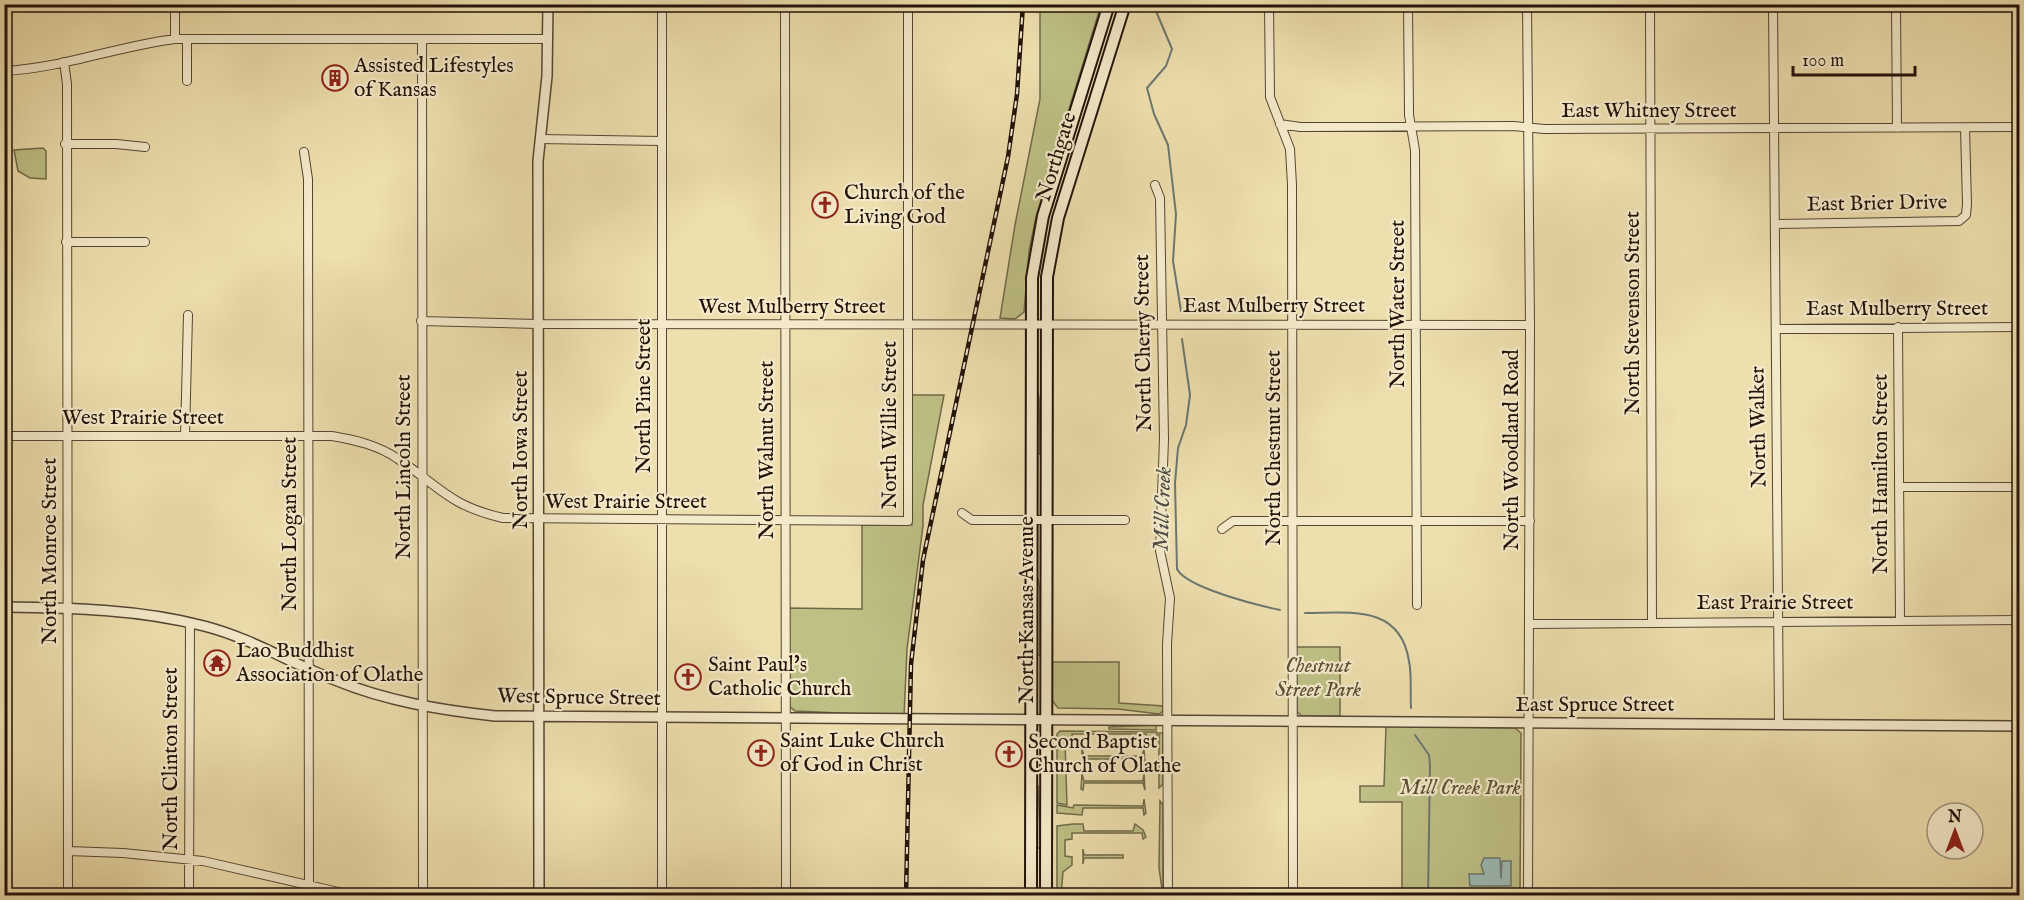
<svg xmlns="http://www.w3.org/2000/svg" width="2024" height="900" font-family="'IM FELL English',serif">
	<rect width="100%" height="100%" fill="#eedfae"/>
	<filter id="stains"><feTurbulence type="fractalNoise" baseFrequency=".00333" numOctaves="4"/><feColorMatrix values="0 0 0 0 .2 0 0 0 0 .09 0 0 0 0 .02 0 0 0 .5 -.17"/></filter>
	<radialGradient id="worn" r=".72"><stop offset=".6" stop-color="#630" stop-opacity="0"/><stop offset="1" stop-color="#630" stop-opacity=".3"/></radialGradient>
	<path fill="#bec086" stroke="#706a48" stroke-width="1.5" d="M 1040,5 L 1101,5 L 1036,217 L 1029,251 L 1024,312 L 1015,319 L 1000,318 L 1015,225 L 1040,99 Z
		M 43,148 L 46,151 L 46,179 L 30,178 L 18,171 L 14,150 Z
		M 1034,391 L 1038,392 L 1039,398 L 1040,454 L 1036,454 Z
		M 912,395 L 944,395 L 923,505 L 923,526 L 907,649 L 904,716 L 795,711 L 789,706 L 788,608 L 862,609 L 862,525 L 912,525 Z
		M 1034,579 L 1038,579 L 1040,590 L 1040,655 L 1037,655 L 1035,649 Z
		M 1296,647 L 1340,647 L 1340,716 L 1302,716 L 1297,712 Z
		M 1051,662 L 1119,662 L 1119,703 L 1164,706 L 1163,711 L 1159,714 L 1118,709 L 1058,708 L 1051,699 Z
		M 1156,725 L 1156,730 L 1109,729 L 1109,727 Z
		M 1386,726 L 1515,728 L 1521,733 L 1520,895 L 1402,895 L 1402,802 L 1360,802 L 1360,786 L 1384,786 Z
		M 1060,731 L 1152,732 L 1157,732 L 1157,741 L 1149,738 L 1147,741 L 1146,734 L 1072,734 L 1072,740 L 1065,741 L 1067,805 L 1057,803 L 1057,734 Z
		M 1159,733 L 1163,733 L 1163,784 L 1159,788 Z
		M 1082,749 L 1084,756 L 1142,756 L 1144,749 L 1145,763 L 1143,764 L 1143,759 L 1084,759 L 1082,765 Z
		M 1144,774 L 1145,790 L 1143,783 L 1084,783 L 1083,790 L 1081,789 L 1082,774 L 1084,781 L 1143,781 Z
		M 1035,786 L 1038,786 L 1041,848 L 1037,848 L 1036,844 Z
		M 1144,799 L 1146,813 L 1144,815 L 1143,808 L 1083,808 L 1082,815 L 1057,813 L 1057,805 L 1073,808 L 1074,805 L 1143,806 Z
		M 1160,801 L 1163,805 L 1163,896 L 1159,868 Z
		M 1073,824 L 1083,824 L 1084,831 L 1133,831 L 1135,824 L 1143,830 L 1146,837 L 1143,839 L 1142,833 L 1072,833 L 1072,839 L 1065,840 L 1065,856 L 1072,857 L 1072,865 L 1063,872 L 1061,895 L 1057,895 L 1057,826 Z
		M 1083,849 L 1084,855 L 1123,855 L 1123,858 L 1084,858 L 1083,864 Z"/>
	<path fill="#9cbab4" stroke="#6b7770" stroke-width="1.5" d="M 1484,858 L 1500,858 L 1501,879 L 1502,861 L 1511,861 L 1511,886 L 1470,886 L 1469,874 L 1484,874 L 1481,865 Z"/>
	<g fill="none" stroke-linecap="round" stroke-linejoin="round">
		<path stroke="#6b7770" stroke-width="2" d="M 1153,4 L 1172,49 L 1166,66 L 1147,88 L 1154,114 L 1168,145 L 1176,214 L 1173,261 L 1181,311
			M 1182,339 L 1190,395 L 1186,425 L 1178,448 L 1175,483 L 1177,569 C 1187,588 1257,605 1280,610
			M 1305,613 C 1350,613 1400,604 1409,661 C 1412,676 1410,693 1411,708
			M 1415,735 L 1429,755 L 1430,765 L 1428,896"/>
		<g stroke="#554633" stroke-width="10">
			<path id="minor" d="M 662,4 L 662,896
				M 785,4 L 786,896
				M 1269,4 L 1270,97 L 1290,149 L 1292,185 L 1293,896
				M 1408,4 L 1409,115 L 1415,150 L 1417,605
				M 1527,4 L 1530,325 L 1528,896
				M 1650,4 L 1652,622
				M 1773,4 L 1779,724
				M 1896,4 L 1897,128
				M 2019,4 L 2020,30
				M 175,39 L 175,4
				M 187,39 L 187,81
				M 422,39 L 423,896
				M 64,62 L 67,84 L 68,896
				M 4,71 C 63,68 118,46 175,39 L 548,39
				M 1280,124 L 1300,127 L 1514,126 L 1544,129 L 2020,127
				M 540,139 L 661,141
				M 65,144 L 116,144 L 145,147
				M 304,152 L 308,179 L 309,896
				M 1155,185 L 1160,198 L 1164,439 L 1160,551 L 1170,598 L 1167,644 L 1168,896
				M 1775,224 L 1959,221 L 1966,215 L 1967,204 L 1965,128
				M 66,242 L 145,242
				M 421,321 L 538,324 L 1530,325
				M 1898,327 L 1900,620
				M 1776,329 L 2020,327
				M 4,436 L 332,436 C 355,440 378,445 398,459 C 440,487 450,506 503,518 L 908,521 L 908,4
				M 185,436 L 188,315
				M 1900,487 L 2020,487
				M 962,513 L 972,520 L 1125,520
				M 1222,529 L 1233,521 L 1530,521
				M 1530,624 L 2020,620
				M 68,851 L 123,853 L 203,861 L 356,896
				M 189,896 L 190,623"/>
		</g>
		<g stroke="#554633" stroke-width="12">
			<path id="tertiary" d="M 4,607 C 72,608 138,609 204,626 C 251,638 290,663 335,680 C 386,701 440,710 495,716 L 2020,726
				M 539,896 L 538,161 L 547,76 L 548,4"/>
		</g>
		<g stroke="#22130a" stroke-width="14">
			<path id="secondary" d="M 1031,896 L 1032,278 L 1043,216 L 1109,4
				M 1046,896 L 1047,277 L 1058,218 L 1125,4"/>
		</g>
		<use href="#minor" stroke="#f4eaca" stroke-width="8"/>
		<use href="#tertiary" stroke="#f4eaca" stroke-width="9"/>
		<use href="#secondary" stroke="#f4eaca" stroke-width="10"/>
		<g stroke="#22130a" stroke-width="4.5">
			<path id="rail" d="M 906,896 L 911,664 L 923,560 L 1008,157 L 1017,94 L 1023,4"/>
		</g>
		<use href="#rail" stroke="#f4eaca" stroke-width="2" stroke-dasharray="7" stroke-linecap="butt"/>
	</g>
	<defs>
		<g id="building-ring" transform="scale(1.35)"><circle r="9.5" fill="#f4eaca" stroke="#8f2418" stroke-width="1.5"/><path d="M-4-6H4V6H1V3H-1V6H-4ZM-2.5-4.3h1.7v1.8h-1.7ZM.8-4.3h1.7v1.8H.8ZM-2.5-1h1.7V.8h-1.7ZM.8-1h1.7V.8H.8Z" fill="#8f2418"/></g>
		<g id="church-ring" transform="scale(1.35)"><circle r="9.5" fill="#f4eaca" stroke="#8f2418" stroke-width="1.5"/><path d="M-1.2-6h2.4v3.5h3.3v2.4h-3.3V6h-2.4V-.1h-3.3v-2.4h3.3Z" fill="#8f2418"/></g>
		<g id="temple-ring" transform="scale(1.35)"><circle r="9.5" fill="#f4eaca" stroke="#8f2418" stroke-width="1.5"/><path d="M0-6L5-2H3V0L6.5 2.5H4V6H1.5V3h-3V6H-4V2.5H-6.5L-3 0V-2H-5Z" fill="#8f2418"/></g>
	</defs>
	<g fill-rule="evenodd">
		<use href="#building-ring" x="335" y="78"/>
		<use href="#church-ring" x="825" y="205"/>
		<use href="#temple-ring" x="217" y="663"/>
		<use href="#church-ring" x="688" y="677"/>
		<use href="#church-ring" x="761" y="753"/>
		<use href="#church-ring" x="1009" y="754"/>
	</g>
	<g text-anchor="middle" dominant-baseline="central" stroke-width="4.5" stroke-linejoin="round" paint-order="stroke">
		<g font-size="21" fill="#22130a" stroke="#f4eaca" text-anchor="start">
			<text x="354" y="66">Assisted Lifestyles<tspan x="354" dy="24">of Kansas</tspan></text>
			<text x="844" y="193">Church of the<tspan x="844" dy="24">Living God</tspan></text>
			<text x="236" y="651">Lao Buddhist<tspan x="236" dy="24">Association of Olathe</tspan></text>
			<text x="708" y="665">Saint Paul's<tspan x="708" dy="24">Catholic Church</tspan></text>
			<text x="780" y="741">Saint Luke Church<tspan x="780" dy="24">of God in Christ</tspan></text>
			<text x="1028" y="742">Second Baptist<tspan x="1028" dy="24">Church of Olathe</tspan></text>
		</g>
		<g font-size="21" fill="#22130a" stroke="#f4eaca">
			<text x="1649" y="111">East Whitney Street</text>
			<text transform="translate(1057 157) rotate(-73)">Northgate</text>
			<text transform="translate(1877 204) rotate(-1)">East Brier Drive</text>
			<text transform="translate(1398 304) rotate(-90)">North Water Street</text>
			<text x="1274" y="306">East Mulberry Street</text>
			<text x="792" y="307">West Mulberry Street</text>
			<text x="1897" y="309">East Mulberry Street</text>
			<text transform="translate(1633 313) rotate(-90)">North Stevenson Street</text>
			<text transform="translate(1144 343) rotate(-91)">North Cherry Street</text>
			<text transform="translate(644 396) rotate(-90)">North Pine Street</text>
			<text x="143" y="418">West Prairie Street</text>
			<text transform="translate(890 425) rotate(-90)">North Willie Street</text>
			<text transform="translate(1759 427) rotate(-91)">North Walker</text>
			<text transform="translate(1274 448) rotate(-90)">North Chestnut Street</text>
			<text transform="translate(521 450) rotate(-90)">North Iowa Street</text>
			<text transform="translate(767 450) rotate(-90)">North Walnut Street</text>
			<text transform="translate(1512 450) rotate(-90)">North Woodland Road</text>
			<text transform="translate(404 467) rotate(-90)">North Lincoln Street</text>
			<text transform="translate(1881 474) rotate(-90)">North Hamilton Street</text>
			<text x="626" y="502">West Prairie Street</text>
			<text transform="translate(290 524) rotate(-90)">North Logan Street</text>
			<text transform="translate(50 551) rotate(-90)">North Monroe Street</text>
			<text x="1775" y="603">East Prairie Street</text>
			<text transform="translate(1027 610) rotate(-90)">North Kansas Avenue</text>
			<text transform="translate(579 698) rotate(1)">West Spruce Street</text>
			<text x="1595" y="705">East Spruce Street</text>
			<text transform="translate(171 759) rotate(-90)">North Clinton Street</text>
		</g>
		<g font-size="21" font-style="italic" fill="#595035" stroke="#f4eaca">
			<text x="1318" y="666">Chestnut<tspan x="1318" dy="24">Street Park</tspan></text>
			<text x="1460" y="788">Mill Creek Park</text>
		</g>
		<g font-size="22" font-style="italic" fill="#4d4d46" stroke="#f4eaca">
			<text transform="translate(1163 509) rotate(-88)">Mill Creek</text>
		</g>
	</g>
	<rect width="2024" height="900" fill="none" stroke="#eedfae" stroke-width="24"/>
	<rect x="6" y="6" width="2012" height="888" fill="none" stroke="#22130a" stroke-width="3"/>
	<rect x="12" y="12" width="2000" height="876" fill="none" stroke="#22130a" stroke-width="1.5"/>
	<g transform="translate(1955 831)"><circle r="28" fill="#f4eaca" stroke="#a0947d" stroke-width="1.5"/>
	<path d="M0-4.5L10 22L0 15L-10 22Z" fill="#8f2418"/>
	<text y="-9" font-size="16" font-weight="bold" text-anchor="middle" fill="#22130a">N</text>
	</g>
	<path d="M1793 66v9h122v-9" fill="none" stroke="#22130a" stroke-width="3"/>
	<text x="1802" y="66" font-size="18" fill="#22130a" stroke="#f4eaca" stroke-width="4.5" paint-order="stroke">100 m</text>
	<rect width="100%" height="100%" filter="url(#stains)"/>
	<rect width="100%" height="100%" fill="url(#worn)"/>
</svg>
